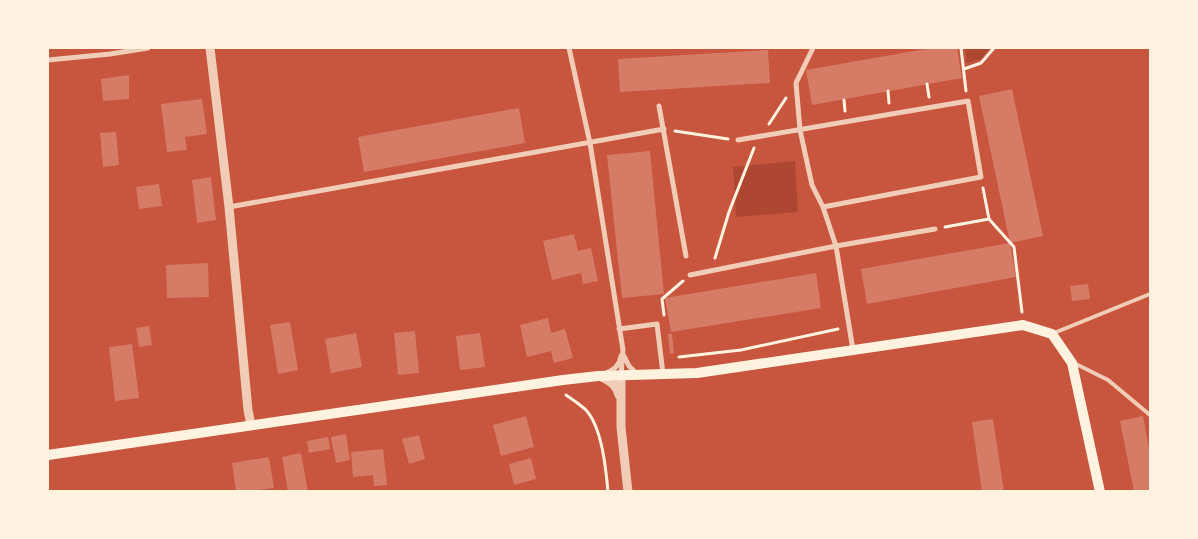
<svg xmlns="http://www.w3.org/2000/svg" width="1198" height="539" font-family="Raleway,sans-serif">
	<rect width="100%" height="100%" fill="#c8553d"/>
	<path fill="#ae4732" d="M 965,48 L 990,48 L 981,59 L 967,63 Z
		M 795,161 L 798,212 L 736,217 L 733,167 Z"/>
	<path fill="#d67c66" d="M 931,48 L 957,48 L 962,78 L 812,105 L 806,70 Z
		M 768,50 L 770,83 L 620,92 L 618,59 Z
		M 129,75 L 129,99 L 103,101 L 101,79 Z
		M 1012,89 L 1043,236 L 1010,243 L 979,96 Z
		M 202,99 L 207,134 L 185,137 L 187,150 L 167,152 L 161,104 Z
		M 519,108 L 525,143 L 364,172 L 358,137 Z
		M 116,132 L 119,165 L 103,167 L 100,133 Z
		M 650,151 L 664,294 L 622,298 L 607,155 Z
		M 211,177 L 216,220 L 197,223 L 192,180 Z
		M 159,184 L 162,206 L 139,209 L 136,187 Z
		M 574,234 L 578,251 L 591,248 L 598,281 L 583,284 L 581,273 L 552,280 L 543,241 Z
		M 1010,243 L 1016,277 L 867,304 L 861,269 Z
		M 208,263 L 209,297 L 167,298 L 166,265 Z
		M 816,273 L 821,308 L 671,332 L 665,298 Z
		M 1088,284 L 1090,299 L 1072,301 L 1070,286 Z
		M 548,318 L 551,333 L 565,329 L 573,358 L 554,363 L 551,351 L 527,357 L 520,325 Z
		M 290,322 L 298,370 L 278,374 L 270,325 Z
		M 149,326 L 152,345 L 139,347 L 136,328 Z
		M 415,331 L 419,373 L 398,375 L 394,333 Z
		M 356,333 L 362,367 L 331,373 L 325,339 Z
		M 480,333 L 485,367 L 460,370 L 456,336 Z
		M 668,334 L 672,334 L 674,353 L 670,354 Z
		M 132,344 L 139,398 L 115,401 L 109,347 Z
		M 526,416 L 534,447 L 501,456 L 493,425 Z
		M 1143,416 L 1150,453 L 1150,492 L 1134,492 L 1120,421 Z
		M 993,419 L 1004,492 L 982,492 L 972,422 Z
		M 346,434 L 350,460 L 336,463 L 331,437 Z
		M 419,435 L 425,459 L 409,464 L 402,439 Z
		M 328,437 L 330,449 L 309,453 L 307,441 Z
		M 383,449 L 387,485 L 374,486 L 373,475 L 353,477 L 351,452 Z
		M 301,453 L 308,492 L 288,492 L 282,457 Z
		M 269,457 L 274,488 L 258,490 L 259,492 L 236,492 L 232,463 Z
		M 531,458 L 536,479 L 514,485 L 509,464 Z"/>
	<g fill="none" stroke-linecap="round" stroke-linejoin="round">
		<path stroke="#fff3e0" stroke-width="3" d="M 961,48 L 966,91
			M 964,69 L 981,63 L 994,48
			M 927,84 L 929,97
			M 888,91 L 889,103
			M 844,100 L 845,111
			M 769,124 L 786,98
			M 675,131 L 728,139
			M 989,219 L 1014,247 L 1022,312
			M 945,227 L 989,219 L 983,188
			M 715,258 L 729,212 L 754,148
			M 664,315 L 662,299 L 683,281
			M 679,357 L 741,350 L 838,329
			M 566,395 C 572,399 579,404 585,409 C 602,426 606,469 608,492"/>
		<path stroke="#f1ccb7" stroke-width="4" d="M 1054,333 L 1150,294
			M 1074,363 L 1108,380 L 1150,415"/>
		<path stroke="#f1ccb7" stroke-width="5" d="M 569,48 L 590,143 L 623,350 L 621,375
			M 813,48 L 796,83 L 800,130 L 812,185 L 823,207
			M 48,60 L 110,54 L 148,48
			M 659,106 L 686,256
			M 738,140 L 968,101 L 981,177 L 823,207 L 836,246 L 935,229
			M 229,207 L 664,129
			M 690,275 L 836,246 L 853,350
			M 619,329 L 657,324 L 663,374
			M 624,356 L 629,366 L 636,373
			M 606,373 C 614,370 620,364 621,356"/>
		<path stroke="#f1ccb7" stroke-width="9" d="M 210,48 L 229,207 L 248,410 L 251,425
			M 621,375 L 621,427 L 628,492
			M 599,376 C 609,380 616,384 619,395"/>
		<path stroke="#fff3e0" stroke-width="10" d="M 48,455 L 563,380 L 598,376 L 697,373 L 1023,325 L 1052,334 L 1072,363 L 1100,492"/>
	</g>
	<rect width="1198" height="539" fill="none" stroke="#fff3e0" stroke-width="98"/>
</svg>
